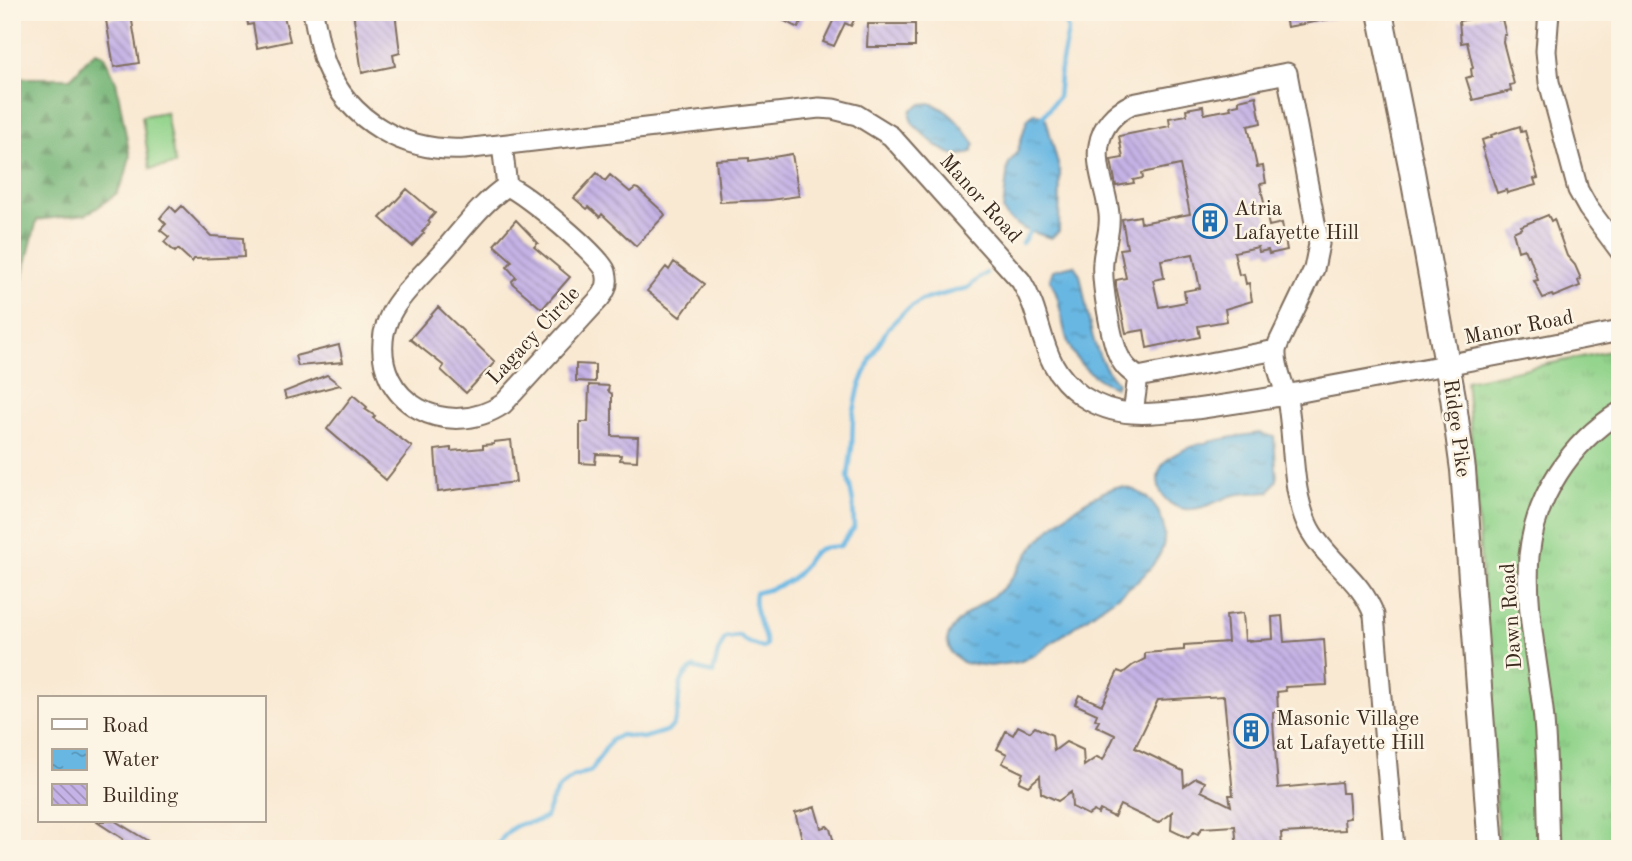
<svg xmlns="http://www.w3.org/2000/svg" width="1632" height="861" font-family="'Old Standard TT',serif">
	<defs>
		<pattern id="grass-tufts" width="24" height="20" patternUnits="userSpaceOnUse" patternTransform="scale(1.75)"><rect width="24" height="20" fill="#91d38b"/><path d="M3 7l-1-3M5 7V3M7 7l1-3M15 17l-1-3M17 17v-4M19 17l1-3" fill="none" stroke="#7eb578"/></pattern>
		<pattern id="forest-firs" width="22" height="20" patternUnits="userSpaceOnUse" patternTransform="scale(1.75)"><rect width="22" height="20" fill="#74b577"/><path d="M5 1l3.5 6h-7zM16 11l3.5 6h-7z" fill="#609361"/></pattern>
		<pattern id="water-ripples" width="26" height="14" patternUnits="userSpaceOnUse" patternTransform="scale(1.75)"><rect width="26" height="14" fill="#68b7e3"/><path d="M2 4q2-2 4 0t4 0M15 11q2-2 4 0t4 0" fill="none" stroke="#5795b7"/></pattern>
		<pattern id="building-back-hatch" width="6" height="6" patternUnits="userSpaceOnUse" patternTransform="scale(1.75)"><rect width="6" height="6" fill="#c5b2e6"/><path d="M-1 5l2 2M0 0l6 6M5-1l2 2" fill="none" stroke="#a191ba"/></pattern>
	</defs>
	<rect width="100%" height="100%" fill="#fcf5e5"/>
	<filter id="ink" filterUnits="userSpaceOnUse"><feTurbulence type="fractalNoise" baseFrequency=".0143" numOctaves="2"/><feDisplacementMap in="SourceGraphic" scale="14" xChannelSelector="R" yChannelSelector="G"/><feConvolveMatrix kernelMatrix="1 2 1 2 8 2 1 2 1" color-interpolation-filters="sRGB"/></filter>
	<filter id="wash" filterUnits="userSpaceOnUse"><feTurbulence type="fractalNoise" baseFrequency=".00686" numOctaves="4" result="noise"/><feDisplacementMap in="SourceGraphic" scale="28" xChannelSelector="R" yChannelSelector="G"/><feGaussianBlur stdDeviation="1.57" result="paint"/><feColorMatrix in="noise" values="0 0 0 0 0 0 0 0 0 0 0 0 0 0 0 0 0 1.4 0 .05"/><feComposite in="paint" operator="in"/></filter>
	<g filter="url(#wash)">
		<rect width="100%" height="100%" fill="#f9e9d3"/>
		<path fill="url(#grass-tufts)" stroke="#667e54" stroke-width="2" d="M 1620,349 L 1620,849 L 1499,849 L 1476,487 L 1466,381 Z"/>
		<path fill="url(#forest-firs)" stroke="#58704a" stroke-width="2" d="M 96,52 L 104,55 L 116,81 L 130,157 L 125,177 L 117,193 L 97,208 L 86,214 L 37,220 L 12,319 L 12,78 L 70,78 C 81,70 84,59 96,52 Z"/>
		<path fill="#91d38b" stroke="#667e54" stroke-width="2" d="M 166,112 L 175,165 L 150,169 L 142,116 Z"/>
		<path fill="url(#water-ripples)" stroke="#527080" stroke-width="2" d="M 930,103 C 951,110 962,127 975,144 L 972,151 C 952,166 927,137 913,124 L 910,117 L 911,110 L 921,104 Z
			M 1035,113 L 1046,119 L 1060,172 L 1059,231 L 1051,238 L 1024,229 L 1008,218 L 1003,211 L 1008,165 L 1018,150 L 1027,120 Z
			M 1074,265 L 1080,275 C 1089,314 1089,352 1117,383 L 1115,387 C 1104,383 1095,377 1087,370 C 1057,344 1067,310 1050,279 L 1053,270 Z
			M 1260,433 L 1274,437 L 1277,480 L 1269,492 C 1257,493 1243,492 1231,496 C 1216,501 1201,511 1185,509 C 1174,508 1164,500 1160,490 C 1144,444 1231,438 1260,433 Z
			M 1116,487 C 1146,486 1170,515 1163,546 C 1159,560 1148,571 1138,581 L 1035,655 L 1019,662 L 990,666 L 964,663 L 951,653 L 947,640 C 953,617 985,604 1002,589 C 1014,578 1021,563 1031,550 C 1054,522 1082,499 1116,487 Z"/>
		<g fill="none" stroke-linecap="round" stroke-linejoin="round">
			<path stroke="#68b7e3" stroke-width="4.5" d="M 1039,122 L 1058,97 L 1061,66 L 1068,31 L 1062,12
				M 1022,243 L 1033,227
				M 496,849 C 502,837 511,825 525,823 C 533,822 539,822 546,817 L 551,802 L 559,788 L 573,777 L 591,771 L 611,740 L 621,735 L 643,738 L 669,730 C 687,711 669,681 694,668 L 713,673 L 718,652 L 725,638 L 739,636 L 747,642 L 763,648 L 766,645 C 764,627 751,611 755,593 C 770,590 790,583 800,571 C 807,564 808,555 818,550 C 825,546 832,548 840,546 L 854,528 L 853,502 L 848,477 L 852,446 L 853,416 L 859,388 L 871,358 L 888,328 L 904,312 L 922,300 L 967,288 L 986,273"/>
		</g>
		<g id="blocks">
			<path fill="url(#building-back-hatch)" fill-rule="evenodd" d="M 246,12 L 283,12 L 290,41 L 257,48 L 253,24 L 248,25 Z
				M 353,12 L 395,12 L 400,53 L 393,55 L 395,66 L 362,73 Z
				M 767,12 L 806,12 L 798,28 Z
				M 824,12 L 858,12 L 851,26 L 845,23 L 834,46 L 823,42 L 835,17 Z
				M 1284,12 L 1336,12 L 1336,18 L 1287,27 Z
				M 1497,14 L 1499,20 L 1502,19 L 1506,35 L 1504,35 L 1503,42 L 1514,84 L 1510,85 L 1511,91 L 1473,100 L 1466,78 L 1472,76 L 1471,69 L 1473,68 L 1467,42 L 1461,43 L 1459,21 Z
				M 131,15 L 139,63 L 114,67 L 106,20 Z
				M 868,24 L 915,24 L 915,47 L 867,47 Z
				M 1256,96 L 1261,123 L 1248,126 L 1257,167 L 1263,166 L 1266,183 L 1260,184 L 1269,226 L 1282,223 L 1287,250 L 1269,254 L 1268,250 L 1259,252 L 1258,247 L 1234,252 L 1239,275 L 1244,274 L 1246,284 L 1249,283 L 1252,301 L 1225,309 L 1227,321 L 1198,326 L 1200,337 L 1147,348 L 1144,330 L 1126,333 L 1116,287 L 1116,280 L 1126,278 L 1120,249 L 1127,248 L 1122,219 L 1140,216 L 1141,223 L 1190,214 L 1180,165 L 1142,173 L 1143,178 L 1133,180 L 1134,183 L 1116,186 L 1111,160 L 1123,158 L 1119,136 L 1170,126 L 1169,118 L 1187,115 L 1186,109 L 1203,106 L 1204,114 L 1231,109 L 1230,106 L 1239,104 L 1239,100 ZM 1193,254 L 1200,288 L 1184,291 L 1186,302 L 1159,307 L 1153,280 L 1164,278 L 1161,260 Z
				M 1520,126 L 1521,132 L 1525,131 L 1538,178 L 1534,179 L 1536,185 L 1507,193 L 1506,190 L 1497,193 L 1482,148 L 1484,147 L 1482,140 L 1492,137 L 1491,135 Z
				M 792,154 L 799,196 L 770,200 L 720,202 L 716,160 L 749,158 L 749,161 Z
				M 597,173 L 605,181 L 610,175 L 630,192 L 635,188 L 638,189 L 663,212 L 665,215 L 636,246 L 602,214 L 600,217 L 589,207 L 587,209 L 574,198 Z
				M 407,189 L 435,213 L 428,221 L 430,223 L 422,232 L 424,233 L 412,246 L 380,218 Z
				M 170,206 L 176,212 L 182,206 L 211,236 L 243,238 L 244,257 L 194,259 L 192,262 L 178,249 L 175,252 L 164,242 L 169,237 L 160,230 L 166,224 L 160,218 Z
				M 1548,215 L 1551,221 L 1554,219 L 1567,256 L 1575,265 L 1581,279 L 1578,281 L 1580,286 L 1553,297 L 1552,295 L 1543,298 L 1534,281 L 1538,280 L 1529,255 L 1527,256 L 1524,249 L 1518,251 L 1513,232 L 1522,228 L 1521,226 Z
				M 516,220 L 538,243 L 534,247 L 570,277 L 542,309 L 513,284 L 512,281 L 516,277 L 507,267 L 512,261 L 494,245 Z
				M 674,262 L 704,284 L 680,317 L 647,291 L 666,267 L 669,270 Z
				M 438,307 L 495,362 L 466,393 L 441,370 L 444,366 L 410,339 Z
				M 339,345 L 343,362 L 298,366 L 295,356 Z
				M 576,364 L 595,365 L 595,382 L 576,381 Z
				M 327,375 L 340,385 L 286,399 L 284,392 Z
				M 589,385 L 609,386 L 608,391 L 612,394 L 612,436 L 638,437 L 637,461 L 620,460 L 621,455 L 596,454 L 595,464 L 580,463 L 580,422 L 588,422 Z
				M 353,395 L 367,407 L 365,409 L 375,416 L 373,418 L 412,447 L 386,480 L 327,429 Z
				M 511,440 L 516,482 L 438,492 L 435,450 L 451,448 L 451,451 L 483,448 L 483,445 L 494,444 L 494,442 Z
				M 1243,613 L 1245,641 L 1273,639 L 1272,617 L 1282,616 L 1284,642 L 1324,639 L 1327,685 L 1285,687 L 1286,691 L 1277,692 L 1278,712 L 1273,712 L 1273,723 L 1278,788 L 1341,782 L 1342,793 L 1348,793 L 1350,818 L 1344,819 L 1345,830 L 1281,833 L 1282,849 L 1237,849 L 1235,826 L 1202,828 L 1198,834 L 1194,832 L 1188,838 L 1171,830 L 1172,812 L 1158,823 L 1120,805 L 1114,817 L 1100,810 L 1098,814 L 1094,811 L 1088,815 L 1072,807 L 1071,792 L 1058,801 L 1041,793 L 1040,776 L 1028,786 L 1019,782 L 1023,773 L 1002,763 L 1007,754 L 997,749 L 1006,731 L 1013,735 L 1018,726 L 1030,732 L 1035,727 L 1052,735 L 1054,751 L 1066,742 L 1083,750 L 1084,766 L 1097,757 L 1103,760 L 1115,735 L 1096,726 L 1099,721 L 1095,719 L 1097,714 L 1075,704 L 1079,695 L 1102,705 L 1118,671 L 1123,673 L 1133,665 L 1145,659 L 1145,653 L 1184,650 L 1184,645 L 1228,642 L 1226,615 ZM 1224,696 L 1233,795 L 1229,795 L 1231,806 L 1201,791 L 1205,782 L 1196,778 L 1184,786 L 1183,771 L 1135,748 L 1158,700 Z
				M 815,807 L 821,828 L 827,826 L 830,829 L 836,849 L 805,849 L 795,813 Z
				M 98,821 L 115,821 L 148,841 L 143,849 L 117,849 L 123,839 L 97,822 Z"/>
		</g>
	</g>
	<g filter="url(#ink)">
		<use href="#blocks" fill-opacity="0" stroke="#7e6d5d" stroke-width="2"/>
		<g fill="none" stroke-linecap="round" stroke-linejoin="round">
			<g stroke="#7e6d5d" stroke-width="23">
				<path id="minor" d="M 313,12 C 317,30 319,48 326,65 C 349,122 405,152 464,149 L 819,108 L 833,109 L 857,115 L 891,136 L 1021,281 C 1047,323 1036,363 1082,396 C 1097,406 1114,412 1132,413 C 1153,415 1175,411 1196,409 C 1240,403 1283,396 1327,387 C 1425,369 1522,351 1620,331
					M 1549,12 L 1546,51 L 1549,82 L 1578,190 L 1588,208 L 1620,251
					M 502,145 L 507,186
					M 507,186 C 525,193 601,256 606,272 C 609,282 606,291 600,298 L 503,404 C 448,441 372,403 384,333 C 386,325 389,316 394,308 C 406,289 425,272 440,255 C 461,232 481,203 507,186 Z
					M 1138,377 L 1276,350
					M 1133,413 L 1138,377 C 1131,372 1124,367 1120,358 C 1111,342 1101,281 1103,262 C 1104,246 1111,231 1109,214 C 1107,192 1095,167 1099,145 C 1102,126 1115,112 1132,104 L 1287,73 L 1319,244 L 1314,269 L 1279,342 C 1278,345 1276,349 1276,352 C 1275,367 1284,384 1287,399 C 1295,441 1290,492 1310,530 C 1328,562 1362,580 1374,615 L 1394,849
					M 1549,849 C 1547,803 1548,756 1543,710 C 1537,660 1525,606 1529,556 C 1535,497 1570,443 1620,412"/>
			</g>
			<g stroke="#7e6d5d" stroke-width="28">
				<path id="major" d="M 1380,12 L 1411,166 L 1453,397 L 1463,470 L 1491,849"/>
			</g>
			<use href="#minor" stroke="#fff" stroke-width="19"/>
			<use href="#major" stroke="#fff" stroke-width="24"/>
		</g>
	</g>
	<defs>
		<g id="building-ring" transform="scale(1.75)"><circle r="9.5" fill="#fcf5e5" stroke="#1f6fb2" stroke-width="1.5"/><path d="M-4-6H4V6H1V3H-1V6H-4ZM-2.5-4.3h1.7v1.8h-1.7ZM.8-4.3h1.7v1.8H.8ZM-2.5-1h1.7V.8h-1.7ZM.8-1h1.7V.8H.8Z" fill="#1f6fb2"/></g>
	</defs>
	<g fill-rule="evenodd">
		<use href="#building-ring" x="1210" y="221"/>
		<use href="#building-ring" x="1251" y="731"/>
	</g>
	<g text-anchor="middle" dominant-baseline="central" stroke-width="5" stroke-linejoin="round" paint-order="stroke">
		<g font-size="21" fill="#3b2a1e" stroke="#fcf5e5">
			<text transform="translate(980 199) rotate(48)">Manor Road</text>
			<text transform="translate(1519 328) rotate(-11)">Manor Road</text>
			<text transform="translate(534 336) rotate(-47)">Lagacy Circle</text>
			<text transform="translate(1456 428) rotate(82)">Ridge Pike</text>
			<text transform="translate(1512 616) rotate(-94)">Dawn Road</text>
		</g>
		<g font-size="21" fill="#3b2a1e" stroke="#fcf5e5" text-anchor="start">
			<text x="1234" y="209">Atria<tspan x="1234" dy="24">Lafayette Hill</tspan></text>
			<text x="1276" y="719">Masonic Village<tspan x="1276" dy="24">at Lafayette Hill</tspan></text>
		</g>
	</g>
	<rect width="1632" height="861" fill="none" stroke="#fcf5e5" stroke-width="42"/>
	<rect x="38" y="696" width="228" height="126" fill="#fcf5e5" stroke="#afa495" stroke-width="2"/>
	<rect x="52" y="719" width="35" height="10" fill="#ffffff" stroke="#afa495" stroke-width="2"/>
	<text x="102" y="732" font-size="21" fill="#3b2a1e">Road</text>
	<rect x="52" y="749" width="35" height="21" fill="url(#water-ripples)" stroke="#afa495" stroke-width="2"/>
	<text x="102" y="766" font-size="21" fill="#3b2a1e">Water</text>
	<rect x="52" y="784" width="35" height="21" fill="url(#building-back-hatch)" stroke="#afa495" stroke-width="2"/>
	<text x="102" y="802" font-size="21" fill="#3b2a1e">Building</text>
</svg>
